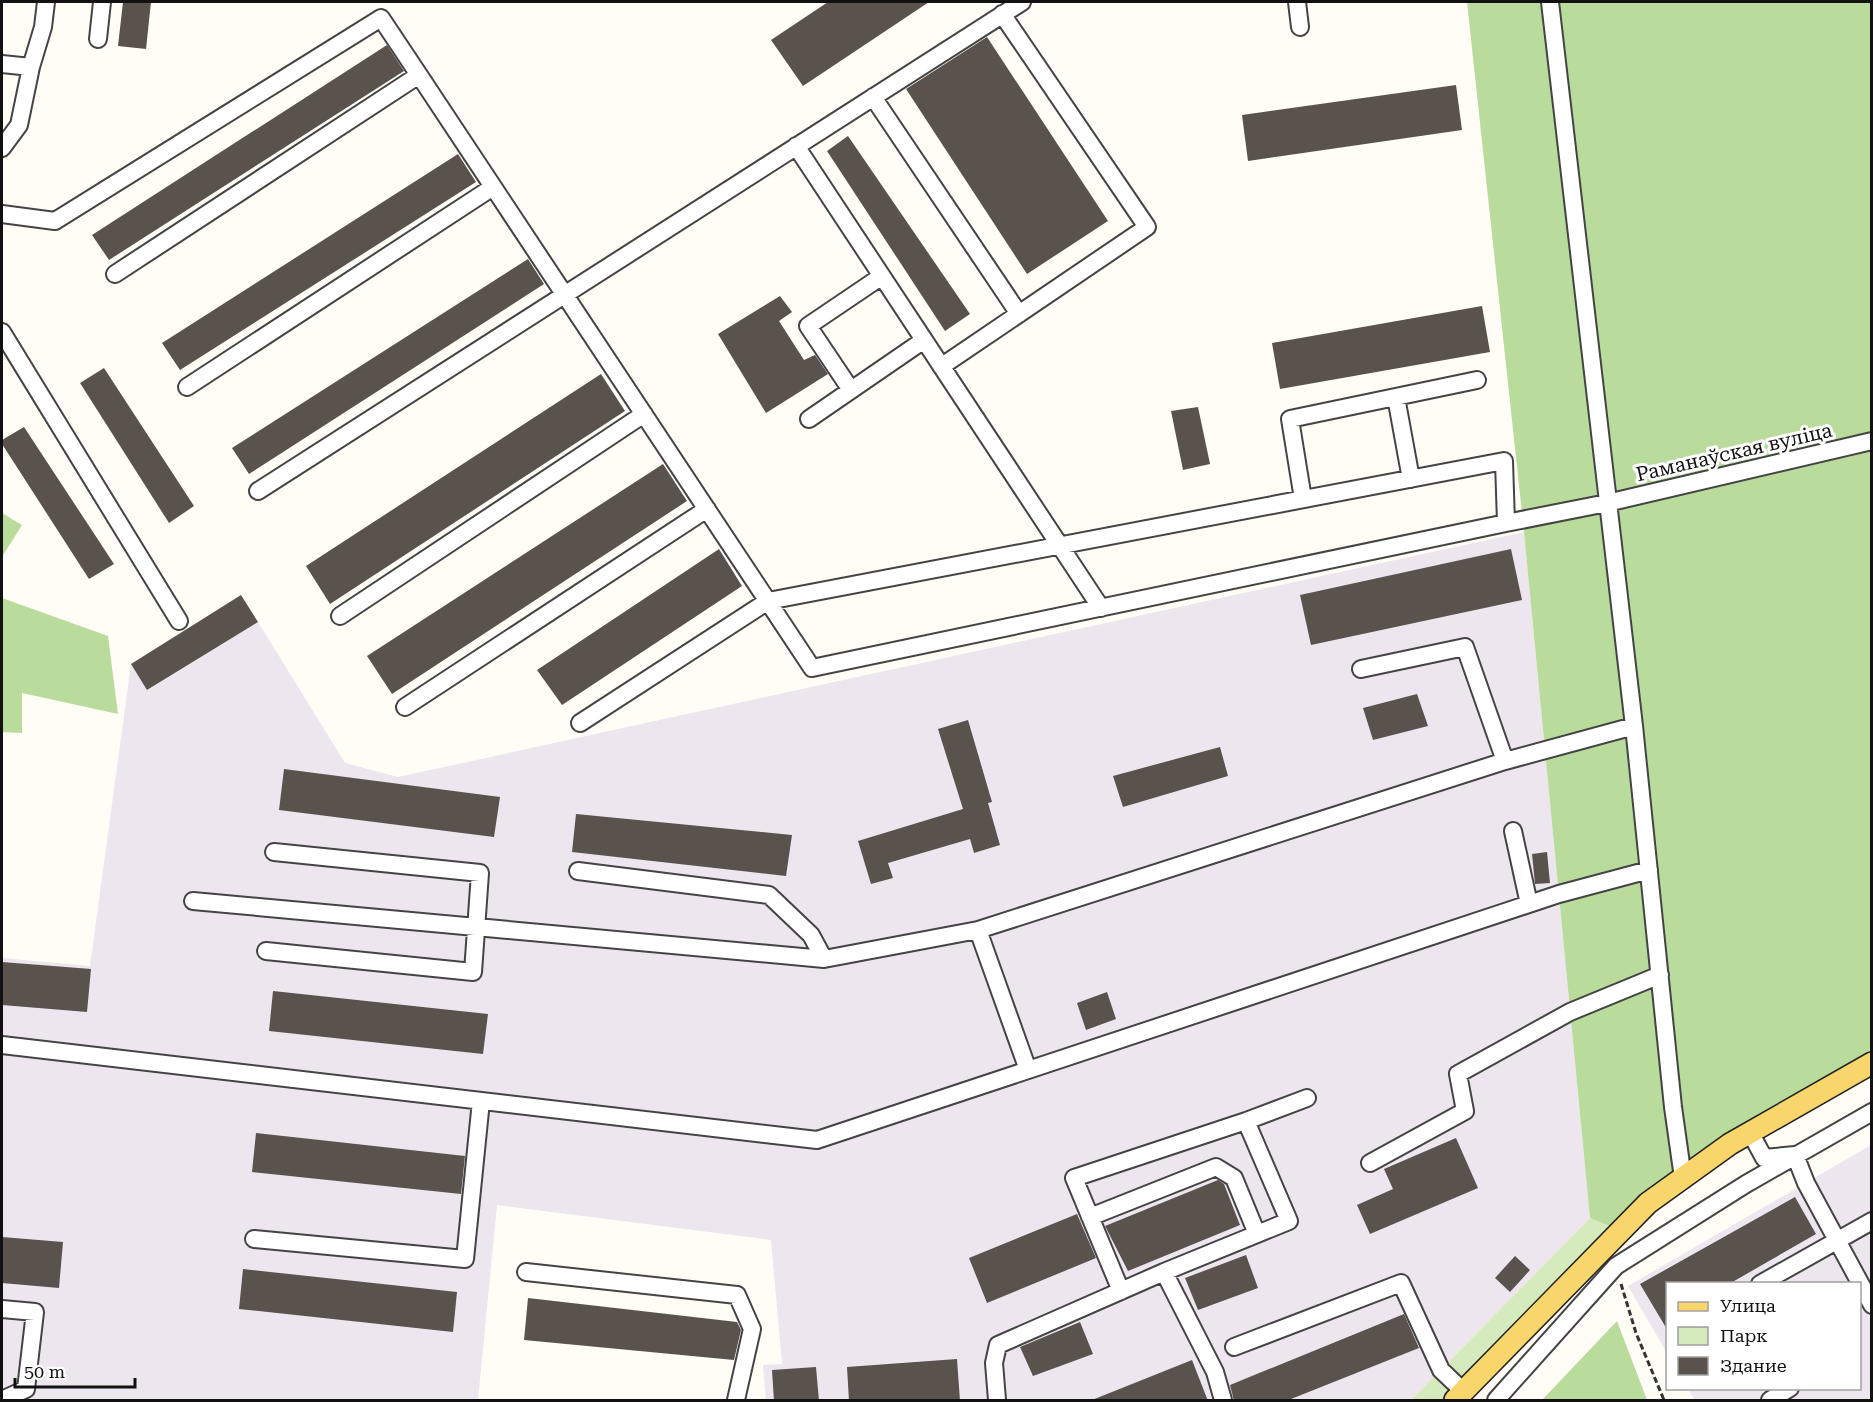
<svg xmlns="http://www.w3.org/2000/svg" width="1873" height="1402" font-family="'Roboto Serif',serif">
	<rect width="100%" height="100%" fill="#fffdf5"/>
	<path fill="#eee6ef" d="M 1524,532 L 1590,1218 L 1411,1400 L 766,1400 L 763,1365 L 782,1364 L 771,1240 L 497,1205 L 478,1400 L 2,1400 L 2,958 L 90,966 L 131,664 L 148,690 L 258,622 L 345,763 L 398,777 Z
		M 1871,1145 L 1871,1397 L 1866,1400 L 1695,1400 L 1688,1389 L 1860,1388 L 1860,1284 L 1668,1284 L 1667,1353 L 1628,1286 Z"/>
	<path fill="#d5ebbd" d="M 1590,1218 L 1619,1230 L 1455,1400 L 1411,1400 Z"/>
	<path fill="#b9dc9c" d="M 1467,2 L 1871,2 L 1871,1063 L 1619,1230 L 1590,1218 L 1524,532 Z
		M 2,513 L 22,525 L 2,557 Z
		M 2,598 L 108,636 L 118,714 L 22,693 L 22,733 L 2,732 Z
		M 1617,1321 L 1647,1400 L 1542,1400 Z"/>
	<path fill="#5a524d" d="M 123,2 L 151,2 L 146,49 L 118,46 Z
		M 828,2 L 929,2 L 803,86 L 771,40 Z
		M 987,37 L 1108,221 L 1027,274 L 906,89 Z
		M 387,45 L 404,71 L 109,260 L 92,235 Z
		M 1456,85 L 1462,130 L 1248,161 L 1242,115 Z
		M 848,136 L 970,314 L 945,331 L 827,151 Z
		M 458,154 L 476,182 L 180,370 L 162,343 Z
		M 528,259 L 544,284 L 249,474 L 232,448 Z
		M 780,296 L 792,312 L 779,321 L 804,360 L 815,355 L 828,374 L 766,413 L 718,334 Z
		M 1482,306 L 1490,352 L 1280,389 L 1272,343 Z
		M 104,368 L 194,506 L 169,523 L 80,383 Z
		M 601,374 L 625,411 L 330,604 L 306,566 Z
		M 1198,407 L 1210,464 L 1183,470 L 1171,411 Z
		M 24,427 L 114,564 L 89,579 L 2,444 L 2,440 Z
		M 663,464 L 687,501 L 392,694 L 367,656 Z
		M 719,549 L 742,586 L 562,705 L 537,670 Z
		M 1511,549 L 1522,600 L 1311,645 L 1300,595 Z
		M 241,595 L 258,622 L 147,690 L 131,664 Z
		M 1417,694 L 1428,726 L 1373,740 L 1363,708 Z
		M 968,720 L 992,802 L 988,803 L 1000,845 L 974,853 L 970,839 L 888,863 L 893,878 L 871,884 L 858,841 L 963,809 L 938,729 Z
		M 1220,747 L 1228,776 L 1123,807 L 1113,776 Z
		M 284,769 L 500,797 L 494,837 L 279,810 Z
		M 576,814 L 792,835 L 786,876 L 572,852 Z
		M 1547,852 L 1550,883 L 1535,884 L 1532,854 Z
		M 2,962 L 91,969 L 87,1012 L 2,1005 Z
		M 273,991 L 488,1014 L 483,1054 L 269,1031 Z
		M 1107,992 L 1116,1019 L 1086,1030 L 1077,1003 Z
		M 256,1133 L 465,1156 L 461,1194 L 252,1172 Z
		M 1456,1138 L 1478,1188 L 1370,1234 L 1357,1205 L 1393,1189 L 1384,1169 Z
		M 1218,1180 L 1224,1184 L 1240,1225 L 1128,1271 L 1105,1226 Z
		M 1795,1197 L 1816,1234 L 1729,1284 L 1668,1284 L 1668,1331 L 1640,1284 Z
		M 1077,1214 L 1096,1258 L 987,1303 L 969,1258 Z
		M 2,1237 L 63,1242 L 59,1288 L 2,1283 Z
		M 1246,1255 L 1258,1288 L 1198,1310 L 1185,1278 Z
		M 1515,1256 L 1530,1270 L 1510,1292 L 1495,1278 Z
		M 243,1269 L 457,1292 L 453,1332 L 239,1309 Z
		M 528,1298 L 737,1322 L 741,1330 L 734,1360 L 524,1340 Z
		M 1404,1314 L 1419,1348 L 1286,1401 L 1234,1401 L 1230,1385 Z
		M 1080,1322 L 1093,1354 L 1033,1376 L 1020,1347 Z
		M 957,1359 L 960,1401 L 849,1401 L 847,1367 Z
		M 1192,1360 L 1208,1401 L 1092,1401 L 1092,1400 Z
		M 816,1367 L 819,1401 L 774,1401 L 772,1370 Z"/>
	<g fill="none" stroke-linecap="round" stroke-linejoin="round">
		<g stroke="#444" stroke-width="20">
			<path id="minor" d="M 1297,2 L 1300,27
				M 1550,2 L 1634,726 L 1673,1107 L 1683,1178
				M 98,39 L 102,2
				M 2,64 L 31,67
				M 873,97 L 1019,314
				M 796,146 L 1101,608
				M 2,148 L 19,125 L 31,67 L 43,27 L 46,2
				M 2,214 L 55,221 L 381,18 L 419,75 C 550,272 681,470 812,668 L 1506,523 L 1504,461 L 768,601 L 580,723
				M 115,274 L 419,75
				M 2,332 L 179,621
				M 942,366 L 1147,227 L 1002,14
				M 187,387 L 493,187
				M 851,390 L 808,326 L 882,276
				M 1396,397 L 1411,479
				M 809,419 L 924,340
				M 258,491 L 1022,2
				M 1303,499 L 1290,419 L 1477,380
				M 1506,523 L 1607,503 L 1872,441
				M 340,616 L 644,414
				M 1361,669 L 1465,647 L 1505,761 L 1634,726
				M 405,707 L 707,509
				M 1513,831 L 1529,904
				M 578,871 L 769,895 L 811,935 L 824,959
				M 193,901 L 824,959 L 978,930 L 1505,761
				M 978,930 L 1028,1070
				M 266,951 L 473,972 L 480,873 L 274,852
				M 2,1045 L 817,1140 L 1559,894 L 1649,870
				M 1750,1132 L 1764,1158 L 1795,1155 L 1806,1183 L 1872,1305
				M 1370,1163 L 1465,1111 L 1458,1074 L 1570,1012 L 1660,975
				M 1090,1217 L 1216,1167 L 1234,1178 L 1257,1234
				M 254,1239 L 465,1259 L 481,1101
				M 526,1272 L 737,1295 L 752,1329 L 736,1400
				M 1164,1272 L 1289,1221 L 1246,1121
				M 1760,1284 L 1872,1221
				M 1121,1291 L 1074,1178 L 1246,1121 L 1307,1098
				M 2,1309 L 35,1312 L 26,1389 L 2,1400
				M 1234,1347 L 1401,1283 L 1441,1370 L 1463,1391
				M 997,1400 L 994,1363 L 998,1345 L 1164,1272 L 1215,1372 L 1223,1400
				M 1496,1400 L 1616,1266 L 1746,1184 L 1872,1112
				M 1770,1400 L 1790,1388"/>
		</g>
		<g stroke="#222" stroke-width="24">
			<path id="major" d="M 1455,1400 L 1648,1203 L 1730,1144 L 1872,1063"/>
		</g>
		<path stroke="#333" stroke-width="3" stroke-dasharray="6 3" stroke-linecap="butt" d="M 1621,1284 L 1636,1333 L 1664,1400"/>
		<use href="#minor" stroke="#fff" stroke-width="16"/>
		<use href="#major" stroke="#f9d66b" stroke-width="21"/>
	</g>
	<g text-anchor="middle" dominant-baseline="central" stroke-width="6" stroke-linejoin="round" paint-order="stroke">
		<g font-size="20" fill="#111" stroke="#fff">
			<text transform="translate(1734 452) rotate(-13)">Раманаўская вуліца</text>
		</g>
	</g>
	<rect width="1873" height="1402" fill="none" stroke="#111111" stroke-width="6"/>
	<rect x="1666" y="1282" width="195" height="108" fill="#ffffff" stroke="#a0a0a0" stroke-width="1.5"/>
	<rect x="1678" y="1302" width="30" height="9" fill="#f9d66b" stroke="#a0a0a0" stroke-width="1.5"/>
	<text x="1720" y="1312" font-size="18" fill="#111111">Улица</text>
	<rect x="1678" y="1327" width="30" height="18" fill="#d5ebbd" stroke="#a0a0a0" stroke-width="1.5"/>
	<text x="1720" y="1342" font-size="18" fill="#111111">Парк</text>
	<rect x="1678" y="1357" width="30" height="18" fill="#5a524d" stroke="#a0a0a0" stroke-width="1.5"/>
	<text x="1720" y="1372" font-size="18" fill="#111111">Здание</text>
	<path d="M15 1378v9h120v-9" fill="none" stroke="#111111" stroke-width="3"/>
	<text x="24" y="1378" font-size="18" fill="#111111" stroke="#ffffff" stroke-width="4.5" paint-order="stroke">50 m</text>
</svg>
